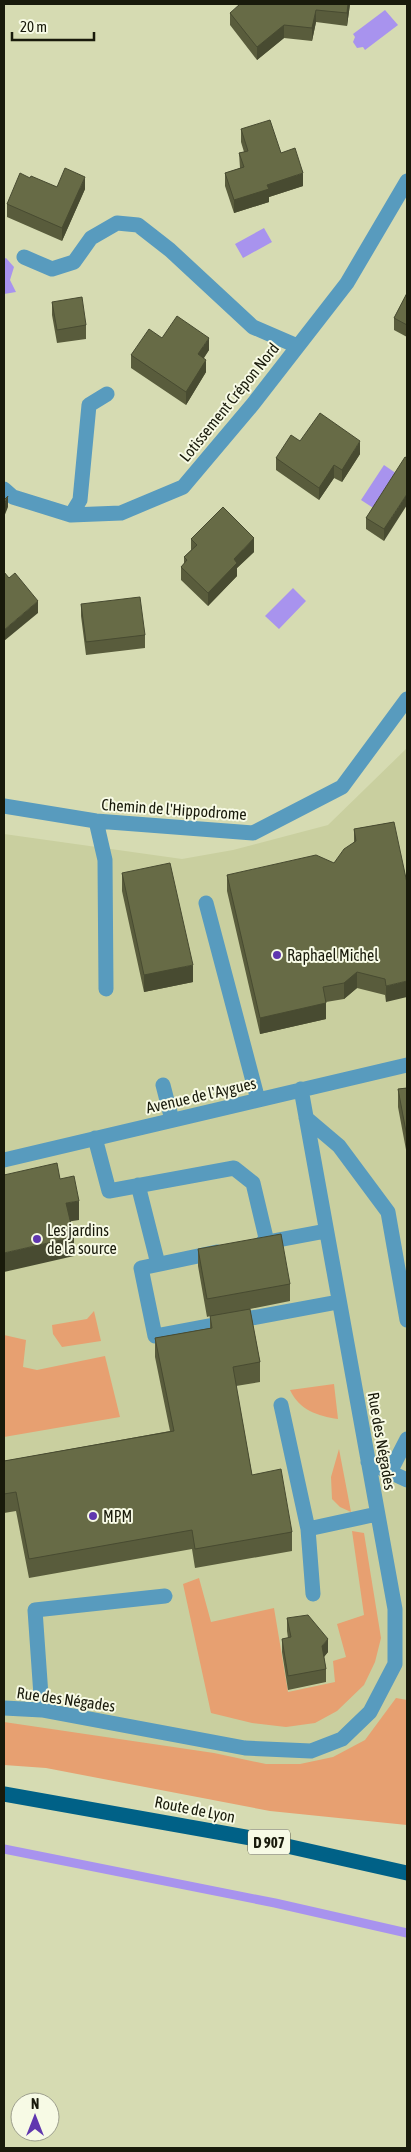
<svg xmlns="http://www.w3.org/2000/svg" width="411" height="2152" font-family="'Asap Condensed',sans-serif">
	<rect width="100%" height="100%" fill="#d6dbb2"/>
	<path fill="#c9cf9f" d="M 407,748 L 407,1806 L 4,1756 L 4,834 L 182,859 L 233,850 L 328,825 Z"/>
	<path fill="#e7a071" d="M 94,1311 L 101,1341 L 62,1347 L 53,1334 L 52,1325 L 87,1319 Z
		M 4,1335 L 26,1340 L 23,1367 L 37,1370 L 105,1356 L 120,1417 L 4,1437 Z
		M 334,1384 L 338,1419 C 318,1416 299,1410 290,1390 Z
		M 339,1449 L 351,1512 L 340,1507 L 332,1499 L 331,1477 Z
		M 352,1531 L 364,1533 L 381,1638 L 375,1662 L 364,1685 L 337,1711 L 315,1723 L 286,1727 L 252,1723 L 211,1713 L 183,1584 L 199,1578 L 211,1622 L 274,1608 L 288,1692 L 335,1682 L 333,1661 L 346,1657 L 337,1624 L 364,1615 Z
		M 396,1698 L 407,1700 L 407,1825 L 270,1811 L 46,1768 L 4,1765 L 4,1722 L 214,1753 L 266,1764 L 300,1764 L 333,1757 L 365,1740 Z"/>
	<path fill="#a893ee" d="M 385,10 L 398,25 L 365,50 L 363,47 L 357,48 L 353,42 L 355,37 L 353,34 Z
		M 264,228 L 272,242 L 243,258 L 235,244 Z
		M 6,258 L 14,267 L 10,280 L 16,292 L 4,294 L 4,259 Z
		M 384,465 L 400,476 L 378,511 L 361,500 Z
		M 293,588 L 306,601 L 279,629 L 265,616 Z"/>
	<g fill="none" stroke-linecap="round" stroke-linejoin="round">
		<path stroke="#a893ee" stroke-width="9" d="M 4,1849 L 275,1903 L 407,1933"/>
		<path stroke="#589bbe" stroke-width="15" d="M 24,257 L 52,269 L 74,262 L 91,238 L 117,223 L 138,225 L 170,250 L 253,327 L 297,346
			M 4,489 L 13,497 L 71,515 L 121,513 L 183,487 L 253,404 L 347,283 L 407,181
			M 71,515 L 80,500 L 89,405 L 107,394
			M 4,806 L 96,821 L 253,833 L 342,787 L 407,699
			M 96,821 L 105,860 L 106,989
			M 206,903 L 258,1100
			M 163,1085 L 172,1120
			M 306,1118 L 339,1146 L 388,1212 L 407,1320
			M 95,1138 L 109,1191 L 234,1168 L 253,1183 L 267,1242
			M 4,1160 L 407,1065
			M 138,1185 L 158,1264
			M 262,1243 L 326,1231
			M 217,1252 L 141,1268 L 155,1336 L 338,1302
			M 281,1405 L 308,1529
			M 368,1462 L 407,1480
			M 390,1472 L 407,1439
			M 313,1594 L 308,1529 L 377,1514
			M 4,1708 L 42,1710 L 245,1748 L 311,1751 L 342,1739 L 370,1712 L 395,1664 L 395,1609 L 301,1089
			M 42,1710 L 35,1610 L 165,1596"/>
		<path stroke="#006187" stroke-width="15" d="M 4,1794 L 251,1838 L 407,1873"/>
	</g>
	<path fill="#595c3c" d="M 350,4 L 347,26 L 316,22 L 312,41 L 284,38 L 257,60 L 230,25 L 230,13 Z
		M 241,129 L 281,153 L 303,186 L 269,197 L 269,202 L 234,213 L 225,186 L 225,173 L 240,168 L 239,153 L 244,152 L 241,142 Z
		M 30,178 L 57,187 L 85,189 L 62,241 L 7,217 L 7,204 Z
		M 407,293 L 407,337 L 394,330 L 394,318 Z
		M 52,302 L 86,325 L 86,339 L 57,343 L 52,315 Z
		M 162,338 L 209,350 L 204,358 L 206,372 L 186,405 L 131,368 L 131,355 Z
		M 300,441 L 360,454 L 342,482 L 334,478 L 319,500 L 276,470 L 276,458 Z
		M 407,458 L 384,541 L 366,529 L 366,518 Z
		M 191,539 L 254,552 L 237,568 L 237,576 L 208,606 L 181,580 L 181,567 L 184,564 L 184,557 L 191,550 Z
		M 81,604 L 145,635 L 145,648 L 86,655 L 81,616 Z
		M 394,822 L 386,1002 L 385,995 L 357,988 L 344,999 L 326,1002 L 326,1019 L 260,1034 L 227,891 L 227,875 L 334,863 L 354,842 L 354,829 Z
		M 122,873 L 193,982 L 144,992 L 122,891 Z
		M 407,1088 L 407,1155 L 398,1107 L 398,1089 Z
		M 198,1249 L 290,1284 L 290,1301 L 250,1309 L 260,1362 L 260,1382 L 236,1386 L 252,1475 L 292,1532 L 292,1551 L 195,1568 L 192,1549 L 29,1578 L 16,1511 L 4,1513 L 4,1461 L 170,1431 L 155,1357 L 155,1338 L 210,1328 L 210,1316 L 207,1317 L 198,1266 Z
		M 287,1618 L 328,1652 L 324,1657 L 326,1669 L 326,1682 L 288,1690 L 282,1652 L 282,1639 L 288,1638 L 287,1631 Z"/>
	<path fill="#484b31" d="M 348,4 L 350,4 L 347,26 L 347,13 Z
		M 316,10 L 316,22 L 312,41 L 312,28 Z
		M 284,25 L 284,38 L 257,60 L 257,47 Z
		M 303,173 L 303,186 L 269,197 L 269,202 L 234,213 L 234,200 L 267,185 Z
		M 85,177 L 85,189 L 62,241 L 62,228 Z
		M 209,338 L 209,350 L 198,366 L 198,354 Z
		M 206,360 L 206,372 L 186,405 L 186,392 Z
		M 360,441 L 360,454 L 342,482 L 342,470 Z
		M 334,465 L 334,478 L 319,500 L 319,488 Z
		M 407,494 L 407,505 L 384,541 L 384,529 Z
		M 8,496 L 8,507 L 4,517 L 4,505 Z
		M 254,538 L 254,552 L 237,568 L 237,576 L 208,606 L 208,593 L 234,559 Z
		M 38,601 L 38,613 L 4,641 L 4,630 Z
		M 193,965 L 193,982 L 144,992 L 144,975 Z
		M 357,972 L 357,988 L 344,999 L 344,983 Z
		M 407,981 L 407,997 L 386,1002 L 386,986 Z
		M 326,1003 L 326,1019 L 260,1034 L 260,1018 Z
		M 79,1201 L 79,1220 L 66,1222 L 66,1203 Z
		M 74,1237 L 74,1256 L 4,1272 L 4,1253 Z
		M 328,1639 L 328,1652 L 322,1659 L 322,1646 Z"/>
	<path fill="#676b46" stroke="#484b31" d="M 240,4 L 348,4 L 347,13 L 316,10 L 312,28 L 284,25 L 257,47 L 230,13 Z
		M 270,120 L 281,153 L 295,148 L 303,173 L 267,185 L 269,189 L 234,200 L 225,173 L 244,167 L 239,153 L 248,151 L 241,129 Z
		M 65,168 L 85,177 L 62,228 L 7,204 L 20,173 L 30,178 L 31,176 L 57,187 Z
		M 407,293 L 407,325 L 394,318 Z
		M 82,297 L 86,325 L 57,330 L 52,302 Z
		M 177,316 L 209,338 L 198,354 L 206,360 L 186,392 L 131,355 L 149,329 L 162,338 Z
		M 320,413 L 360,441 L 342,470 L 334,465 L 319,488 L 276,458 L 291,435 L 300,441 Z
		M 405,457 L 407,458 L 407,494 L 384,529 L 366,518 Z
		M 8,496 L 4,505 L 4,500 Z
		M 223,507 L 254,538 L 234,559 L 237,563 L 208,593 L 181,567 L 187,560 L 184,557 L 197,545 L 191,539 Z
		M 4,572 L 9,578 L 15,573 L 38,601 L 4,630 Z
		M 140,597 L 145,635 L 86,642 L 81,604 Z
		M 394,822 L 407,883 L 407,981 L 386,986 L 385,979 L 357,972 L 344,983 L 323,987 L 326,1003 L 260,1018 L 227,875 L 316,855 L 334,863 L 344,849 L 356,841 L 354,829 Z
		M 170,863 L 193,965 L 144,975 L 122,873 Z
		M 407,1088 L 407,1137 L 398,1089 Z
		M 57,1163 L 60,1179 L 74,1176 L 79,1201 L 66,1203 L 74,1237 L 4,1253 L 4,1175 Z
		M 281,1234 L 290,1284 L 207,1299 L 198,1249 Z
		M 250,1309 L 260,1362 L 233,1367 L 252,1475 L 281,1469 L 292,1532 L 195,1549 L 192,1530 L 29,1559 L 16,1492 L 4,1494 L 4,1461 L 174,1431 L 155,1338 L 212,1328 L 210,1316 Z
		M 308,1615 L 328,1639 L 322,1646 L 326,1669 L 288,1676 L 282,1639 L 291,1637 L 287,1618 Z"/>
	<g fill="#6037af" stroke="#f7fae5" stroke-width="2">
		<circle cx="277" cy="955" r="5"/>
		<circle cx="37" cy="1239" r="5"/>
		<circle cx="93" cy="1516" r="5"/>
	</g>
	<g text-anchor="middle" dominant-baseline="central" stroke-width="4" stroke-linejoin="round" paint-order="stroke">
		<rect fill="#f7fae5" stroke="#5c5d4c" stroke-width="1" x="248" y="1829.5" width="42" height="25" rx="4"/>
		<g font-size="15" font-weight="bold" fill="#191a0b">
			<text x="269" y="1842">D 907</text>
		</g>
		<g font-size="16" fill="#191a0b" stroke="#f7fae5">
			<text transform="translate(229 402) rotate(-51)">Lotissement Crépon Nord</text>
			<text transform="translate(174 809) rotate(4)">Chemin de l'Hippodrome</text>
			<text transform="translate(201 1095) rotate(-13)">Avenue de l'Aygues</text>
			<text transform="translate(382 1441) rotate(80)">Rue des Négades</text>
			<text transform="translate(66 1699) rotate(8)">Rue des Négades</text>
			<text transform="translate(195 1809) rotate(11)">Route de Lyon</text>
		</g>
		<g font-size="16" fill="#191a0b" stroke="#f7fae5" text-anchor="start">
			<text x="287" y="955">Raphael Michel</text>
			<text x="47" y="1230">Les jardins<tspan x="47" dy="18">de la source</tspan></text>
			<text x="103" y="1516">MPM</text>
		</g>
	</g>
	<rect width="411" height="2152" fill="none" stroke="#191a0b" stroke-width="10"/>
	<g transform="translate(35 2117)"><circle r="24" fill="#f7fae5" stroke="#9ea08e"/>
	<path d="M0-4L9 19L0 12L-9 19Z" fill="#6037af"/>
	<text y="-8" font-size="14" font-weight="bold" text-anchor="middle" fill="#191a0b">N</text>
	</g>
	<path d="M12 32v8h82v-8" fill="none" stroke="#191a0b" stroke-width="2.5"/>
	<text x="20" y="32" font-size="15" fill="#191a0b" stroke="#f7fae5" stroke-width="4" paint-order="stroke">20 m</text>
</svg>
